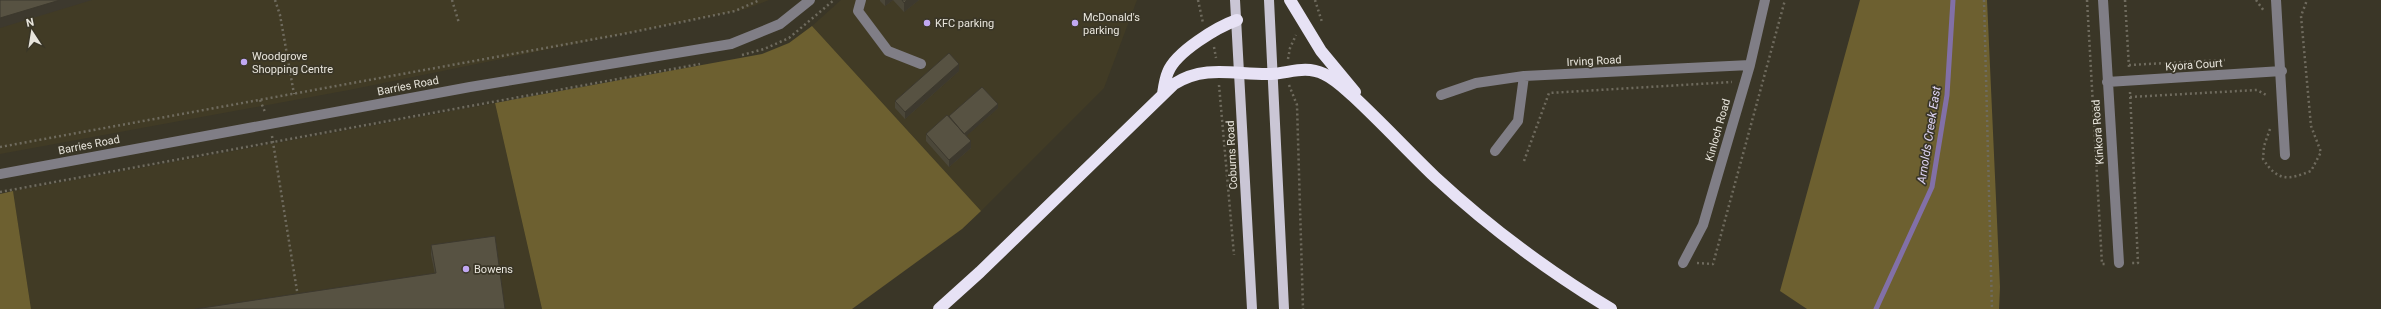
<svg xmlns="http://www.w3.org/2000/svg" width="2381" height="309" font-family="Roboto,sans-serif">
	<rect width="100%" height="100%" fill="#3a3627"/>
	<path fill="#413b25" d="M 0,0 L 769,0 L 746,9 L 349,90 L 0,154 Z
		M 841,0 L 1137,0 L 1104,88 L 981,211 L 812,26 Z
		M 495,103 L 542,309 L 31,309 L 13,191 Z"/>
	<path fill="#6d6030" d="M 1860,0 L 1987,0 L 2000,287 L 1999,309 L 1807,309 L 1780,291 Z
		M 812,26 L 981,211 L 962,229 L 852,309 L 542,309 L 495,103 L 762,54 L 789,43 Z
		M 13,191 L 31,309 L 0,309 L 0,194 Z"/>
	<g fill="none" stroke-linecap="round" stroke-linejoin="round">
		<path stroke="#8270a7" stroke-width="5" d="M 1876,309 L 1932,187 L 1947,95 L 1953,0"/>
		<path stroke="#6f6b5e" stroke-width="2.5" stroke-dasharray="2 3" stroke-linecap="butt" d="M 275,0 L 280,15 L 294,94
			M 452,0 L 459,23
			M 1198,0 L 1203,23
			M 1315,0 L 1322,22
			M 1984,0 L 1992,309
			M 2087,0 L 2102,264 L 2106,264
			M 2125,0 L 2129,67
			M 2256,0 L 2264,11
			M 1214,47 L 1216,58
			M 742,55 L 764,49 L 789,38 L 834,0
			M 1288,59 L 1290,48 L 1296,35
			M 2129,65 L 2225,60
			M 1219,85 L 1234,255
			M 1289,85 L 1297,105 L 1303,309
			M 2130,92 L 2138,263 L 2131,263
			M 2130,97 L 2257,90 L 2268,96
			M 260,100 L 265,112
			M 2270,129 L 2264,146 L 2263,159 C 2278,182 2288,180 2311,171 L 2321,152 L 2311,126 L 2301,16 L 2307,0
			M 272,136 L 298,297
			M 0,147 L 628,33 L 735,11 L 760,0
			M 1524,161 L 1549,93 L 1732,82
			M 0,192 L 700,64
			M 1697,263 L 1713,264 L 1785,0"/>
		<path stroke="#807e86" stroke-width="10" d="M 861,0 L 858,11 L 888,51 L 921,64
			M 2103,0 L 2119,263
			M 2276,0 L 2285,155
			M 2107,82 L 2282,71
			M 1441,95 L 1476,83 L 1524,76 L 1750,65
			M 1495,151 L 1518,121 L 1524,76
			M 0,174 L 470,87 L 731,44 L 780,24 L 810,0
			M 1683,263 L 1703,225 L 1750,65 L 1765,0"/>
		<path stroke="#cac6d5" stroke-width="10" d="M 1235,0 L 1252,309
			M 1269,0 L 1284,309"/>
		<path stroke="#e7e2f5" stroke-width="12" d="M 1290,0 L 1321,51 L 1355,92
			M 1163,94 C 1164,87 1165,79 1168,72 C 1176,52 1217,27 1237,20
			M 939,309 L 980,272 L 1174,84 C 1205,64 1236,75 1271,74 C 1290,73 1305,65 1324,74 C 1335,79 1344,88 1353,96 C 1381,122 1407,150 1435,177 C 1489,227 1548,271 1611,309"/>
	</g>
	<path fill="#4b4739" d="M 880,0 L 893,0 L 885,6 L 880,1 Z
		M 893,0 L 919,0 L 904,12 Z
		M 959,71 L 905,119 L 895,108 L 895,101 Z
		M 998,108 L 966,136 L 971,148 L 949,167 L 926,141 L 926,134 L 949,116 Z
		M 431,245 L 505,309 L 435,274 L 431,255 Z"/>
	<path fill="#3d392e" d="M 60,0 L 92,0 L 0,28 L 0,18 Z
		M 885,0 L 893,0 L 885,6 Z
		M 907,0 L 919,0 L 904,12 L 904,3 Z
		M 959,64 L 959,71 L 905,119 L 905,112 Z
		M 998,104 L 998,108 L 963,139 L 963,135 Z
		M 971,141 L 971,148 L 949,167 L 949,160 Z"/>
	<path fill="#575242" stroke="#3d392e" d="M 0,0 L 60,0 L 0,18 Z
		M 902,0 L 907,0 L 904,3 Z
		M 949,53 L 959,64 L 905,112 L 895,101 Z
		M 982,87 L 998,104 L 964,134 L 949,116 Z
		M 947,115 L 971,141 L 949,160 L 926,134 Z
		M 495,236 L 505,309 L 195,309 L 436,273 L 431,245 Z"/>
	<g fill="#c1a8f3" stroke="#3a3627" stroke-width="1.5">
		<circle cx="927" cy="23" r="4"/>
		<circle cx="1075" cy="23" r="4"/>
		<circle cx="244" cy="62" r="4"/>
		<circle cx="466" cy="269" r="4"/>
	</g>
	<g text-anchor="middle" dominant-baseline="central" stroke-width="3.5" stroke-linejoin="round" paint-order="stroke">
		<g font-size="11" fill="#e8e5dc" stroke="#3a3627" text-anchor="start">
			<text x="1083" y="17">McDonald's<tspan x="1083" dy="13">parking</tspan></text>
			<text x="935" y="23">KFC parking</text>
			<text x="252" y="56">Woodgrove<tspan x="252" dy="13">Shopping Centre</tspan></text>
			<text x="474" y="269">Bowens</text>
		</g>
		<g font-size="11" fill="#e8e5dc" stroke="#3a3627">
			<text transform="translate(1594 61) rotate(-3)">Irving Road</text>
			<text transform="translate(2194 65) rotate(-4)">Kyora Court</text>
			<text transform="translate(408 86) rotate(-11)">Barries Road</text>
			<text transform="translate(1718 130) rotate(-74)">Kinloch Road</text>
			<text transform="translate(2098 132) rotate(-94)">Kinkora Road</text>
			<text transform="translate(89 145) rotate(-11)">Barries Road</text>
			<text transform="translate(1232 155) rotate(-93)">Coburns Road</text>
		</g>
		<g font-size="12" font-style="italic" fill="#e0d6f7" stroke="#3a3627">
			<text transform="translate(1929 135) rotate(-81)">Arnolds Creek East</text>
		</g>
	</g>
	<g transform="translate(32 32) rotate(348)" stroke="#3a3627" stroke-width="3" paint-order="stroke">
	<path d="M0-3L7 15L0 10L-7 15Z" fill="#e8e5dc"/>
	<text y="-6" font-size="11" font-weight="bold" text-anchor="middle" fill="#e8e5dc">N</text>
	</g>
</svg>
